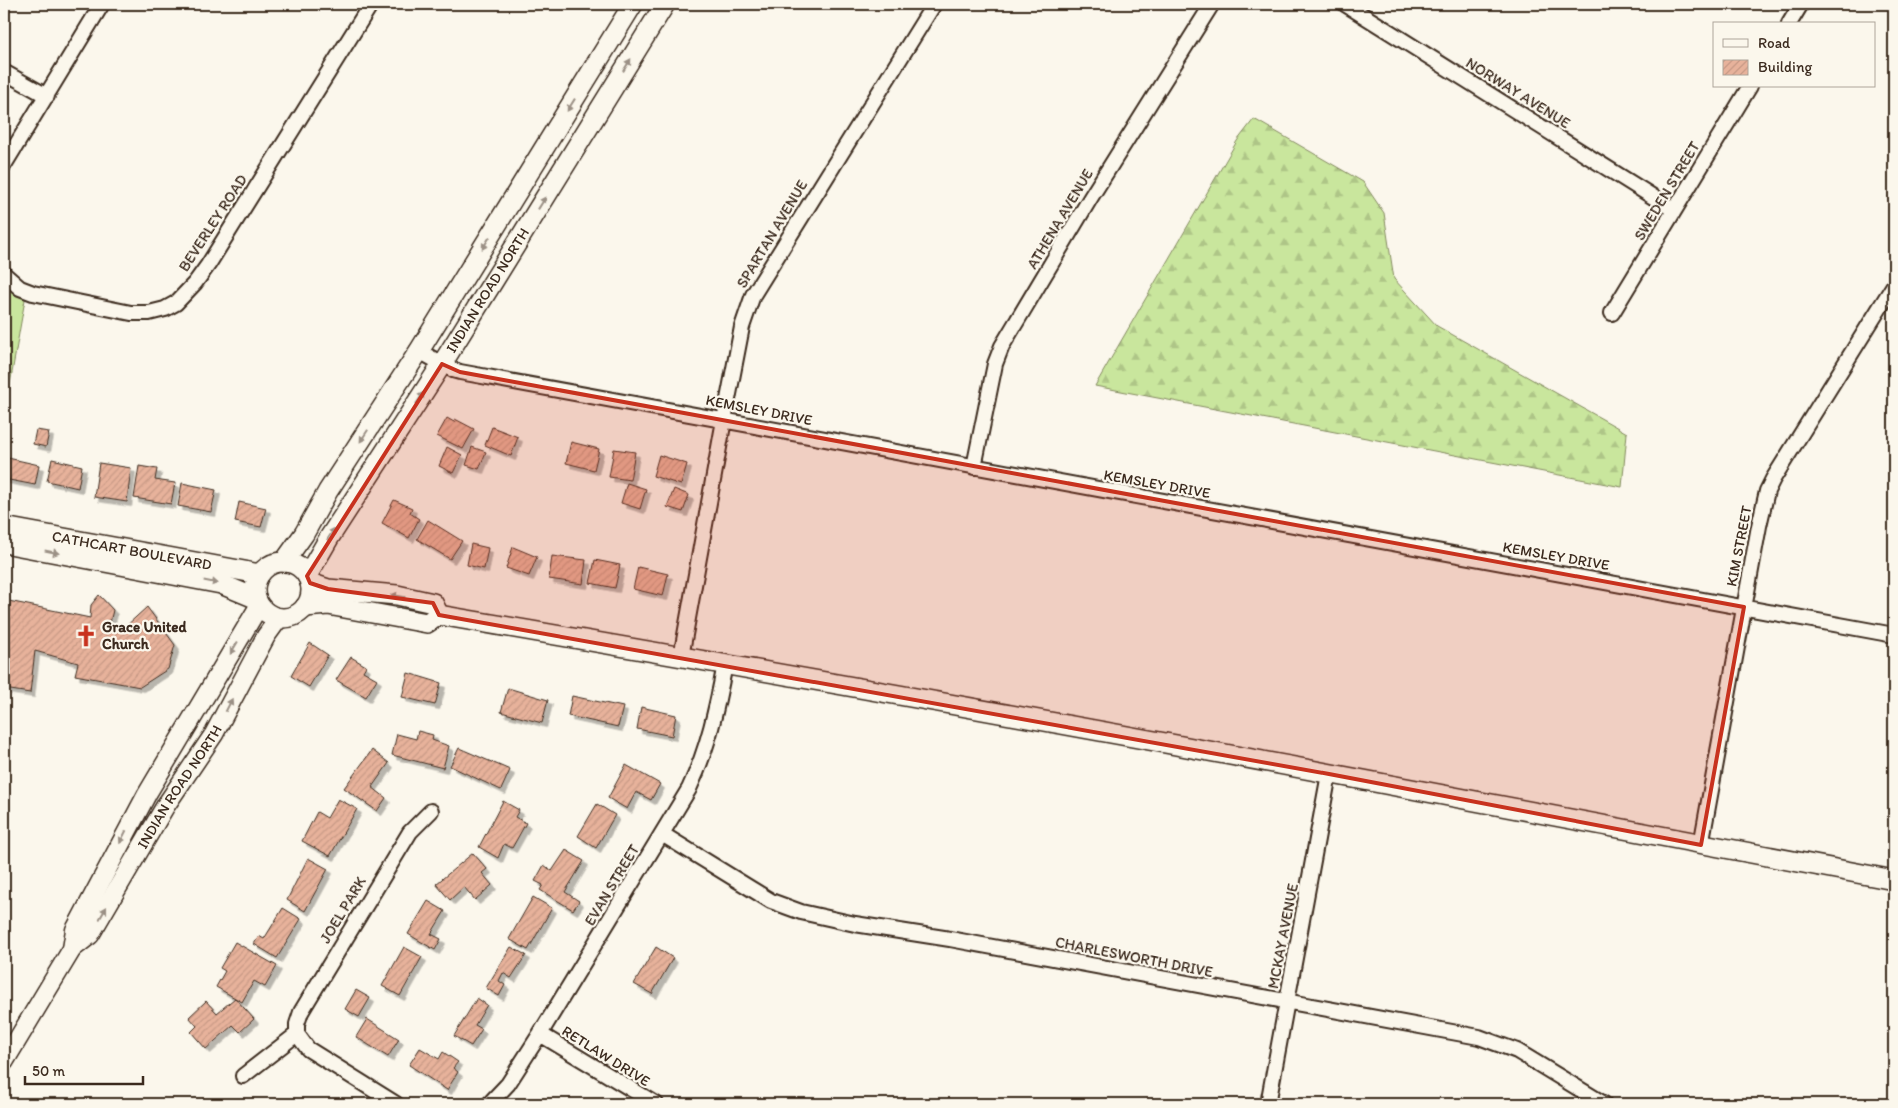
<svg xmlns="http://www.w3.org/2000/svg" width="1898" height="1108" font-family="Itim,sans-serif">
	<defs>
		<pattern id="forest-firs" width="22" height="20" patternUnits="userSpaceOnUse" patternTransform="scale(1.25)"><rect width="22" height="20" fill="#c9e69d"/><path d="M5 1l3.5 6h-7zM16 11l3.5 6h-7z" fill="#aec587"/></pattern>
		<pattern id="building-hatch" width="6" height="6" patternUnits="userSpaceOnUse" patternTransform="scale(1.25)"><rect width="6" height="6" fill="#e7b29b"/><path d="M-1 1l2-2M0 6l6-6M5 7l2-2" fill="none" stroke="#c79985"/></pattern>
		<filter id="shadow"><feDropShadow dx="4.5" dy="4.5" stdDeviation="0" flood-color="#0004"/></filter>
	</defs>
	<rect width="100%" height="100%" fill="#fbf7ec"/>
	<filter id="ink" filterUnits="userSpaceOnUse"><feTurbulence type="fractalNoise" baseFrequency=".02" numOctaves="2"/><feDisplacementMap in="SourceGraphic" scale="10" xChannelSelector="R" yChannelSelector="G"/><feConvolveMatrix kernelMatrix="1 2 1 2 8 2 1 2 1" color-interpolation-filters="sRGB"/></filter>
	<g filter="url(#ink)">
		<path fill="url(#forest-firs)" stroke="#82885e" d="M 1254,119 L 1363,182 L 1384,213 L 1394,279 L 1437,326 L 1627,433 L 1622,487 L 1095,386 L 1237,141 Z"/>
		<path fill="#c9e69d" stroke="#82885e" d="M 4,277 L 26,294 L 4,418 Z"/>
		<path fill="url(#building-hatch)" stroke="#3b2a1e" filter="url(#shadow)" d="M 447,418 L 454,422 L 455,419 L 474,429 L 463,449 L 437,436 Z
			M 492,427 L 518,437 L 511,456 L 485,445 Z
			M 36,430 L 49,432 L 46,447 L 33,444 Z
			M 571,442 L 599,449 L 594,470 L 566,463 Z
			M 447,447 L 462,455 L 453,473 L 439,466 Z
			M 472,447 L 486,452 L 479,469 L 466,465 Z
			M 614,449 L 635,452 L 630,480 L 609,477 Z
			M 659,455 L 687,464 L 681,485 L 653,476 Z
			M 8,458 L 39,465 L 35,485 L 4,479 Z
			M 52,459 L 82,466 L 78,488 L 47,481 Z
			M 99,463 L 131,468 L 127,502 L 94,497 Z
			M 139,466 L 157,469 L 155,480 L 175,483 L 171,504 L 134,498 Z
			M 182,483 L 216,490 L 211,512 L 178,506 Z
			M 627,483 L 646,489 L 640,509 L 621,503 Z
			M 674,489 L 689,495 L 683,512 L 667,507 Z
			M 394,500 L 412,508 L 410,513 L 419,519 L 409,538 L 382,523 Z
			M 239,502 L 266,508 L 261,527 L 235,522 Z
			M 428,520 L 462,541 L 450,559 L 417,539 Z
			M 471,544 L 488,548 L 484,569 L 467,565 Z
			M 513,547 L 537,557 L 529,576 L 506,568 Z
			M 552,556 L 586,560 L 583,584 L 549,579 Z
			M 595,560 L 620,565 L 615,588 L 590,583 Z
			M 638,567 L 668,574 L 663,596 L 633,589 Z
			M 99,595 L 113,610 L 109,627 L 125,627 L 147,607 L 175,645 L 168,669 L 140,687 L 75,675 L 78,663 L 35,651 L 30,693 L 4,689 L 4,600 L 90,618 L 91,605 Z
			M 310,643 L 328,655 L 309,687 L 291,676 Z
			M 351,657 L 366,666 L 363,671 L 377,679 L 366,697 L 336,680 Z
			M 408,673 L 441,683 L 435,705 L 402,697 Z
			M 508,688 L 548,700 L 542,723 L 501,712 Z
			M 572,696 L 623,707 L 618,727 L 568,716 Z
			M 641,707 L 676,715 L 672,736 L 637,729 Z
			M 418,731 L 433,735 L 432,740 L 449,746 L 443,768 L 392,755 L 397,734 L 416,739 Z
			M 459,748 L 510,770 L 501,790 L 450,766 Z
			M 372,750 L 389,763 L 372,787 L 386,798 L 377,811 L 344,788 Z
			M 626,765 L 660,784 L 651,800 L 636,792 L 627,809 L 608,798 Z
			M 338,799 L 357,809 L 330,856 L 302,841 L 317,812 L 327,818 Z
			M 503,801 L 519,810 L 515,817 L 526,823 L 512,848 L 504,844 L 498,858 L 479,847 Z
			M 597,804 L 615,815 L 596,848 L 578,836 Z
			M 566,850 L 584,861 L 565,892 L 579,901 L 573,910 L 540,890 L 543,885 L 535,881 L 544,865 L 552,871 Z
			M 473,853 L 487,869 L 482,873 L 492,885 L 475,900 L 464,887 L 450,900 L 436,884 Z
			M 308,858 L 328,869 L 305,911 L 287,900 Z
			M 533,897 L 552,908 L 528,950 L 509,939 Z
			M 428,901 L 445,911 L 431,934 L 441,939 L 435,950 L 408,934 Z
			M 283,908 L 301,919 L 277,958 L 254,944 L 259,936 L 264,939 Z
			M 235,942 L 277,966 L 265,987 L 254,981 L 242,1002 L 216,987 L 225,971 L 220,968 Z
			M 404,947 L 422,957 L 400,996 L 382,986 Z
			M 511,947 L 526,955 L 511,978 L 503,973 L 499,981 L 505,985 L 499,996 L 486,988 Z
			M 656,947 L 673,958 L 652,994 L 634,984 Z
			M 356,990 L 370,998 L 359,1017 L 345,1009 Z
			M 235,998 L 254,1019 L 240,1032 L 233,1025 L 206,1049 L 191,1032 L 197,1026 L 189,1017 L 206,1001 L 217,1013 Z
			M 477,998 L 487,1005 L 475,1025 L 482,1029 L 471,1046 L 454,1036 Z
			M 367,1019 L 399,1039 L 388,1057 L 356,1037 Z
			M 420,1048 L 439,1059 L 443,1052 L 458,1062 L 453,1068 L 458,1072 L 447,1090 L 409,1065 Z"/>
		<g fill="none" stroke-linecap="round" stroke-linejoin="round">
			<g stroke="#3b2a1e" stroke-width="18">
				<path id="minor" d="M 1345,4 L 1674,210
					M 1789,24 L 1801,4
					M 4,72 L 47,96
					M 4,165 L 102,4
					M 4,274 L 20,288 L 33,293 L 131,313 L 149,313 L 165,309 L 176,303 L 195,283 L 208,265 L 371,4
					M 1612,313 L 1750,86
					M 419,351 L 453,370 L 460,372 L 1894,635
					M 974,467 L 995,364 L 1002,346 L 1091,197 L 1212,4
					M 681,657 L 724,420 L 742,327 L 753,295 L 934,4
					M 662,834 L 771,901 L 801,912 L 855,924 L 950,939 L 1479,1037 L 1517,1051 L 1604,1104
					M 1701,845 L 1759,526 L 1767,491 L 1773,479 L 1894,285
					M 540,1034 L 656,1104
					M 243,1076 L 297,1034
					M 396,1104 L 308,1049 L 297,1034 L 297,1024 L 301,1012 L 410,832 L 431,811
					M 489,1104 L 508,1084 L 540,1034 L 689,789 C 708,749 717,707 725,664
					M 1268,1104 L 1329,774"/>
			</g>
			<g stroke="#3b2a1e" stroke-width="21">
				<g id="tertiary">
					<path id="s1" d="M 72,949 L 90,935 L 166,805 L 214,734 L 266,636 L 279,618"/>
					<path d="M 4,1062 L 72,949 L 75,930 L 147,794 L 259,606"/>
				</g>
			</g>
			<g stroke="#3b2a1e" stroke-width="22">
				<g id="secondary">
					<path id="s2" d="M 4,527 L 260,574"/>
					<path d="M 4,543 L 221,584 L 255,598"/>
					<circle cx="283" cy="590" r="28"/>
					<path d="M 284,562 L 304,534 L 328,491 L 419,351 L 633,4"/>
					<path id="s3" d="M 307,576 L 329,538 L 442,364 L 665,4"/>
					<path d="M 310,583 L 328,589 L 397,595 L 433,603 L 439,615"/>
					<path d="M 305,607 L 328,605 L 427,623 L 439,615 C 737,666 1035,718 1332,774 C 1519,809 1706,846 1894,880"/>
				</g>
			</g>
			<use href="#minor" stroke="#fbf7ec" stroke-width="14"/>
			<use href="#tertiary" stroke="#fbf7ec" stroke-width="18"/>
			<use href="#secondary" stroke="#fbf7ec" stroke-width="19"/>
		</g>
		<defs><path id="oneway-solid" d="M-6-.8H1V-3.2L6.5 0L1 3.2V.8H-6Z" transform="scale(1.25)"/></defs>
		<g fill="#9b9085">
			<use href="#oneway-solid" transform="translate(627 65) rotate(-58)"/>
			<use href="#oneway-solid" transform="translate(571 105) rotate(122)"/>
			<use href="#oneway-solid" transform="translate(542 203) rotate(-58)"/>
			<use href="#oneway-solid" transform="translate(486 243) rotate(122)"/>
			<use href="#oneway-solid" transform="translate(420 398) rotate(-57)"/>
			<use href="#oneway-solid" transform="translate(364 436) rotate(123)"/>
			<use href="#oneway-solid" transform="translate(331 534) rotate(-57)"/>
			<use href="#oneway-solid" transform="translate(52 552) rotate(11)"/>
			<use href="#oneway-solid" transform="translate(211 582) rotate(11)"/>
			<use href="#oneway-solid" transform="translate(398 596) rotate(-171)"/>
			<use href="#oneway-solid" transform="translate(234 648) rotate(121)"/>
			<use href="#oneway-solid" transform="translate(229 705) rotate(-63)"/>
			<use href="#oneway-solid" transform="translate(123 837) rotate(117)"/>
			<use href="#oneway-solid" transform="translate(103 913) rotate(-60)"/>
		</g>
	</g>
	<path fill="#c8321e" fill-opacity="0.2" stroke="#c8321e" stroke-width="4" stroke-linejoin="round" d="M 442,364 L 460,372 L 1744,607 L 1701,845 L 1329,774 L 439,615 L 433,603 L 328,589 L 310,583 L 307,576 Z"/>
	<defs>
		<g id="church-bare" transform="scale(1.725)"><path d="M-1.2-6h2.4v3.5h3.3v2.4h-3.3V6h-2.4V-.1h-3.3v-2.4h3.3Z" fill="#c8321e" stroke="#fbf7ec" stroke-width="2.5" paint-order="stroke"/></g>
	</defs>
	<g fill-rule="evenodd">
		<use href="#church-bare" x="86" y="636"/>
	</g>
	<g text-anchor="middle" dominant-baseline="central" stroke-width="4.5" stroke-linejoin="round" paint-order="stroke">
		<g font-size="15" fill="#3b2a1e" stroke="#fbf7ec">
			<text transform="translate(1518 93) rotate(32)">NORWAY AVENUE</text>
			<text transform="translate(1667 191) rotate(-59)">SWEDEN STREET</text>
			<text transform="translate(1060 219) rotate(-59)">ATHENA AVENUE</text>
			<text transform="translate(213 223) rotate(-57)">BEVERLEY ROAD</text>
			<text transform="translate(772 234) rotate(-59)">SPARTAN AVENUE</text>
			<text stroke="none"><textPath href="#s3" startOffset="338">INDIAN ROAD NORTH</textPath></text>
			<text transform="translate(759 410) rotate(11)">KEMSLEY DRIVE</text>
			<text transform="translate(1157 484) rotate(10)">KEMSLEY DRIVE</text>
			<text transform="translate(1739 546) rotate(-79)">KIM STREET</text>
			<text stroke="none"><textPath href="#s2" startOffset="130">CATHCART BOULEVARD</textPath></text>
			<text transform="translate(1556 556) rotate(10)">KEMSLEY DRIVE</text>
			<text stroke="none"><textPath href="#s1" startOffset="196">INDIAN ROAD NORTH</textPath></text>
			<text transform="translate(612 885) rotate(-59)">EVAN STREET</text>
			<text transform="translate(343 910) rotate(-59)">JOEL PARK</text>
			<text transform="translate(1283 936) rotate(-79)">MCKAY AVENUE</text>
			<text transform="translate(1134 957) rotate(11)">CHARLESWORTH DRIVE</text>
			<text transform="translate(606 1056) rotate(32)">RETLAW DRIVE</text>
		</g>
		<g font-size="15" font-weight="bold" fill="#3b2a1e" stroke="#fbf7ec" text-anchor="start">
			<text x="102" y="627">Grace United<tspan x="102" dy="17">Church</tspan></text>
		</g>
	</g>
	<rect width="1898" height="1108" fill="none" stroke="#fbf7ec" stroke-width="20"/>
	<rect x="10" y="10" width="1878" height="1088" fill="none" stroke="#3b2a1e" stroke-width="2" filter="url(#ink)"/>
	<rect x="1713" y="22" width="162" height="65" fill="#fbf7ec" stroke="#aea59a"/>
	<rect x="1723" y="39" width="25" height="8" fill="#fbf7ec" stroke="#aea59a"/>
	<text x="1758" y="48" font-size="15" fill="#3b2a1e">Road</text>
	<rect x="1723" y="60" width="25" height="15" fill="url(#building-hatch)" stroke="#aea59a"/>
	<text x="1758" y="72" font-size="15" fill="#3b2a1e">Building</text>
	<path d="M25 1076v8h118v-8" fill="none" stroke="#3b2a1e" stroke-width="2.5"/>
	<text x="32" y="1076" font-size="15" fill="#3b2a1e" stroke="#fbf7ec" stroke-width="4" paint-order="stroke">50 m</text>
</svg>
